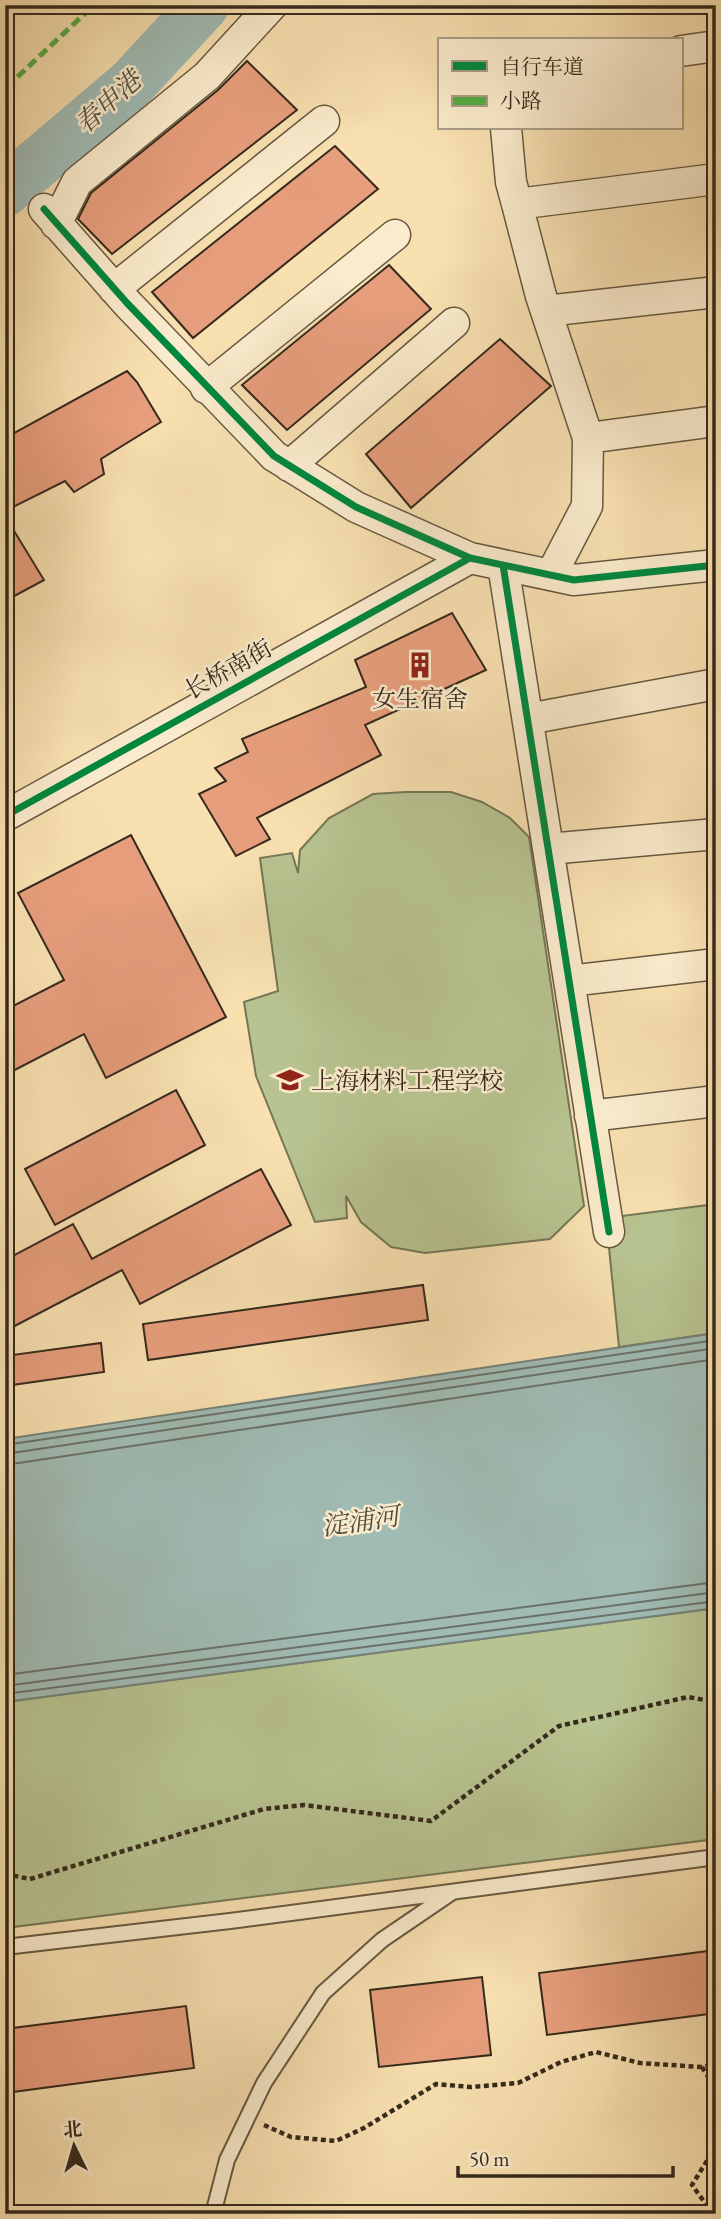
<svg xmlns="http://www.w3.org/2000/svg" width="721" height="2219" font-family="'EB Garamond','Noto Serif SC',serif">
	<rect width="100%" height="100%" fill="#f8e0b0"/>
	<filter id="stains"><feTurbulence type="fractalNoise" baseFrequency=".00286" numOctaves="4"/><feColorMatrix values="0 0 0 0 .2 0 0 0 0 .09 0 0 0 0 .02 0 0 0 .5 -.17"/></filter>
	<radialGradient id="worn" r=".72"><stop offset=".6" stop-color="#630" stop-opacity="0"/><stop offset="1" stop-color="#630" stop-opacity=".3"/></radialGradient>
	<path fill="#b7c390" stroke="#767656" stroke-width="2" d="M 405,792 L 451,792 L 482,802 L 510,818 L 529,837 L 584,1206 L 550,1239 L 425,1253 L 391,1247 L 361,1222 L 346,1196 L 347,1218 L 315,1222 L 256,1076 L 244,1002 L 278,991 L 260,858 L 292,853 L 298,873 L 300,850 L 329,818 L 373,794 Z
		M 716,1204 L 716,1333 L 619,1347 L 606,1218 Z
		M 716,1608 L 716,1839 L 5,1928 L 5,1702 Z"/>
	<path fill="#a0bbb4" stroke="#758177" stroke-width="2" d="M 716,1333 L 716,1608 L 5,1702 L 5,1439 Z"/>
	<g fill="none" stroke-linecap="round" stroke-linejoin="round">
		<path stroke="#6a7268" stroke-width="2" d="M 5,1445 L 716,1340
			M 5,1454 L 716,1348
			M 5,1465 L 716,1359
			M 5,1675 L 716,1582
			M 5,1686 L 716,1592
			M 5,1694 L 716,1601"/>
		<path stroke="#a0bbb4" stroke-width="51" d="M 5,191 L 131,84 L 204,5"/>
	</g>
	<path fill="#e79e7d" stroke="#352a1c" stroke-width="2" d="M 247,61 L 297,110 L 112,254 L 78,219 L 91,193 L 218,90 Z
		M 335,146 L 378,189 L 193,338 L 152,292 Z
		M 389,265 L 431,309 L 287,430 L 242,385 Z
		M 500,339 L 551,386 L 411,508 L 366,454 Z
		M 127,371 L 137,382 L 161,422 L 101,459 L 104,474 L 74,492 L 65,481 L 5,511 L 5,438 Z
		M 5,516 L 44,580 L 5,601 Z
		M 452,613 L 486,670 L 365,725 L 381,755 L 257,818 L 270,839 L 236,856 L 199,794 L 226,781 L 215,768 L 248,752 L 242,739 L 366,687 L 355,660 Z
		M 131,835 L 226,1017 L 106,1078 L 84,1034 L 5,1075 L 5,1010 L 64,980 L 18,893 Z
		M 176,1090 L 205,1145 L 55,1225 L 25,1169 Z
		M 261,1169 L 291,1225 L 140,1304 L 122,1270 L 5,1331 L 5,1260 L 73,1224 L 92,1259 Z
		M 423,1285 L 428,1320 L 148,1360 L 143,1324 Z
		M 101,1343 L 104,1372 L 5,1386 L 5,1356 Z
		M 716,1950 L 716,2013 L 547,2035 L 539,1973 Z
		M 482,1977 L 491,2055 L 379,2067 L 370,1990 Z
		M 186,2006 L 194,2068 L 5,2093 L 5,2029 Z"/>
	<g fill="none" stroke-linecap="round" stroke-linejoin="round">
		<g stroke="#665841" stroke-width="18">
			<path id="service" d="M 5,1947 L 230,1921 L 716,1857
				M 213,2214 L 227,2160 L 264,2083 L 323,1993 L 382,1940 L 451,1893"/>
		</g>
		<g stroke="#665841" stroke-width="33">
			<path id="minor" d="M 681,51 L 716,46
				M 506,128 L 511,182 L 517,204 L 541,296 L 588,438 L 587,506 L 551,575
				M 517,204 L 716,179
				M 44,209 L 127,303 L 274,456 L 356,507 L 470,558 L 574,580 L 716,565
				M 56,224 L 77,182 L 207,76 L 272,5
				M 114,289 L 324,121
				M 546,311 L 716,292
				M 206,388 L 395,235
				M 588,438 L 716,421
				M 289,466 L 454,323
				M 503,565 L 609,1232
				M 528,719 L 716,684
				M 5,816 L 470,558
				M 548,849 L 716,834
				M 569,981 L 716,964
				M 590,1116 L 716,1101"/>
		</g>
		<path stroke="#352a1c" stroke-width="4.5" stroke-dasharray="5 3.5" stroke-linecap="butt" d="M 5,1874 L 30,1879 L 264,1809 L 304,1805 L 431,1821 L 559,1726 L 688,1697 L 716,1702
			M 702,2067 L 716,2089
			M 264,2125 L 291,2137 L 336,2141 L 364,2128 L 436,2084 L 471,2087 L 518,2083 L 561,2062 L 596,2052 L 640,2063 L 702,2067 L 716,2064
			M 713,2214 L 692,2185 L 716,2146"/>
		<use href="#service" stroke="#faebcc" stroke-width="14"/>
		<use href="#minor" stroke="#faebcc" stroke-width="30"/>
		<path stroke="#54ab43" stroke-width="5" stroke-dasharray="10 5" stroke-linecap="butt" d="M 5,83 L 11,83 L 94,5"/>
		<g stroke="#faebcc" stroke-width="11">
			<path id="cycleway" d="M 44,209 L 127,303 L 274,456 L 356,507 L 470,558 L 574,580 L 716,565
				M 503,565 L 609,1232
				M 5,816 L 470,558"/>
		</g>
		<use href="#cycleway" stroke="#00873e" stroke-width="7"/>
	</g>
	<defs>
		<g id="building-bare" transform="scale(2.1)"><path d="M-4-6H4V6H1V3H-1V6H-4ZM-2.5-4.3h1.7v1.8h-1.7ZM.8-4.3h1.7v1.8H.8ZM-2.5-1h1.7V.8h-1.7ZM.8-1h1.7V.8H.8Z" fill="#8f2418" stroke="#faebcc" stroke-width="2.5" paint-order="stroke"/></g>
		<g id="school-bare" transform="scale(2.1)"><path d="M0-5L7-2L0 1L-7-2ZM-4 1L0 2.5L4 1V4Q0 6-4 4Z" fill="#8f2418" stroke="#faebcc" stroke-width="2.5" paint-order="stroke"/></g>
	</defs>
	<g fill-rule="evenodd">
		<use href="#building-bare" x="420" y="665"/>
		<use href="#school-bare" x="290" y="1080"/>
	</g>
	<g text-anchor="middle" dominant-baseline="central" stroke-width="5" stroke-linejoin="round" paint-order="stroke">
		<g font-size="24" fill="#352a1c" stroke="#faebcc">
			<text transform="translate(228 669) rotate(-29)">长桥南街</text>
		</g>
		<g font-size="24" fill="#352a1c" stroke="#faebcc">
			<text x="420" y="698">女生宿舍</text>
			<text x="311" y="1080" text-anchor="start">上海材料工程学校</text>
		</g>
		<g font-size="26" font-style="italic" fill="#504e42" stroke="#faebcc">
			<text transform="translate(108 102) rotate(-42)">春申港</text>
			<text transform="translate(360 1521) rotate(-8)">淀浦河</text>
		</g>
	</g>
	<rect width="721" height="2219" fill="none" stroke="#f8e0b0" stroke-width="28"/>
	<rect x="7" y="7" width="707" height="2205" fill="none" stroke="#352a1c" stroke-width="3.5"/>
	<rect x="14" y="14" width="693" height="2191" fill="none" stroke="#352a1c" stroke-width="2"/>
	<rect x="438" y="38" width="245" height="91" fill="#faebcc" stroke="#ab9e86" stroke-width="2"/>
	<rect x="452" y="61" width="35" height="10" fill="#00873e" stroke="#ab9e86" stroke-width="2"/>
	<text x="500" y="74" font-size="21" fill="#352a1c">自行车道</text>
	<rect x="452" y="96" width="35" height="10" fill="#54ab43" stroke="#ab9e86" stroke-width="2"/>
	<text x="500" y="108" font-size="21" fill="#352a1c">小路</text>
	<g transform="translate(74 2146) rotate(355)" stroke="#faebcc" stroke-width="5" paint-order="stroke">
	<path d="M0-5L12 26L0 18L-12 26Z" fill="#352a1c"/>
	<text y="-10" font-size="19" font-weight="bold" text-anchor="middle" fill="#352a1c">北</text>
	</g>
	<path d="M458 2166v10h215v-10" fill="none" stroke="#352a1c" stroke-width="3.5"/>
	<text x="469" y="2166" font-size="21" fill="#352a1c" stroke="#faebcc" stroke-width="5" paint-order="stroke">50 m</text>
	<rect width="100%" height="100%" filter="url(#stains)"/>
	<rect width="100%" height="100%" fill="url(#worn)"/>
</svg>
